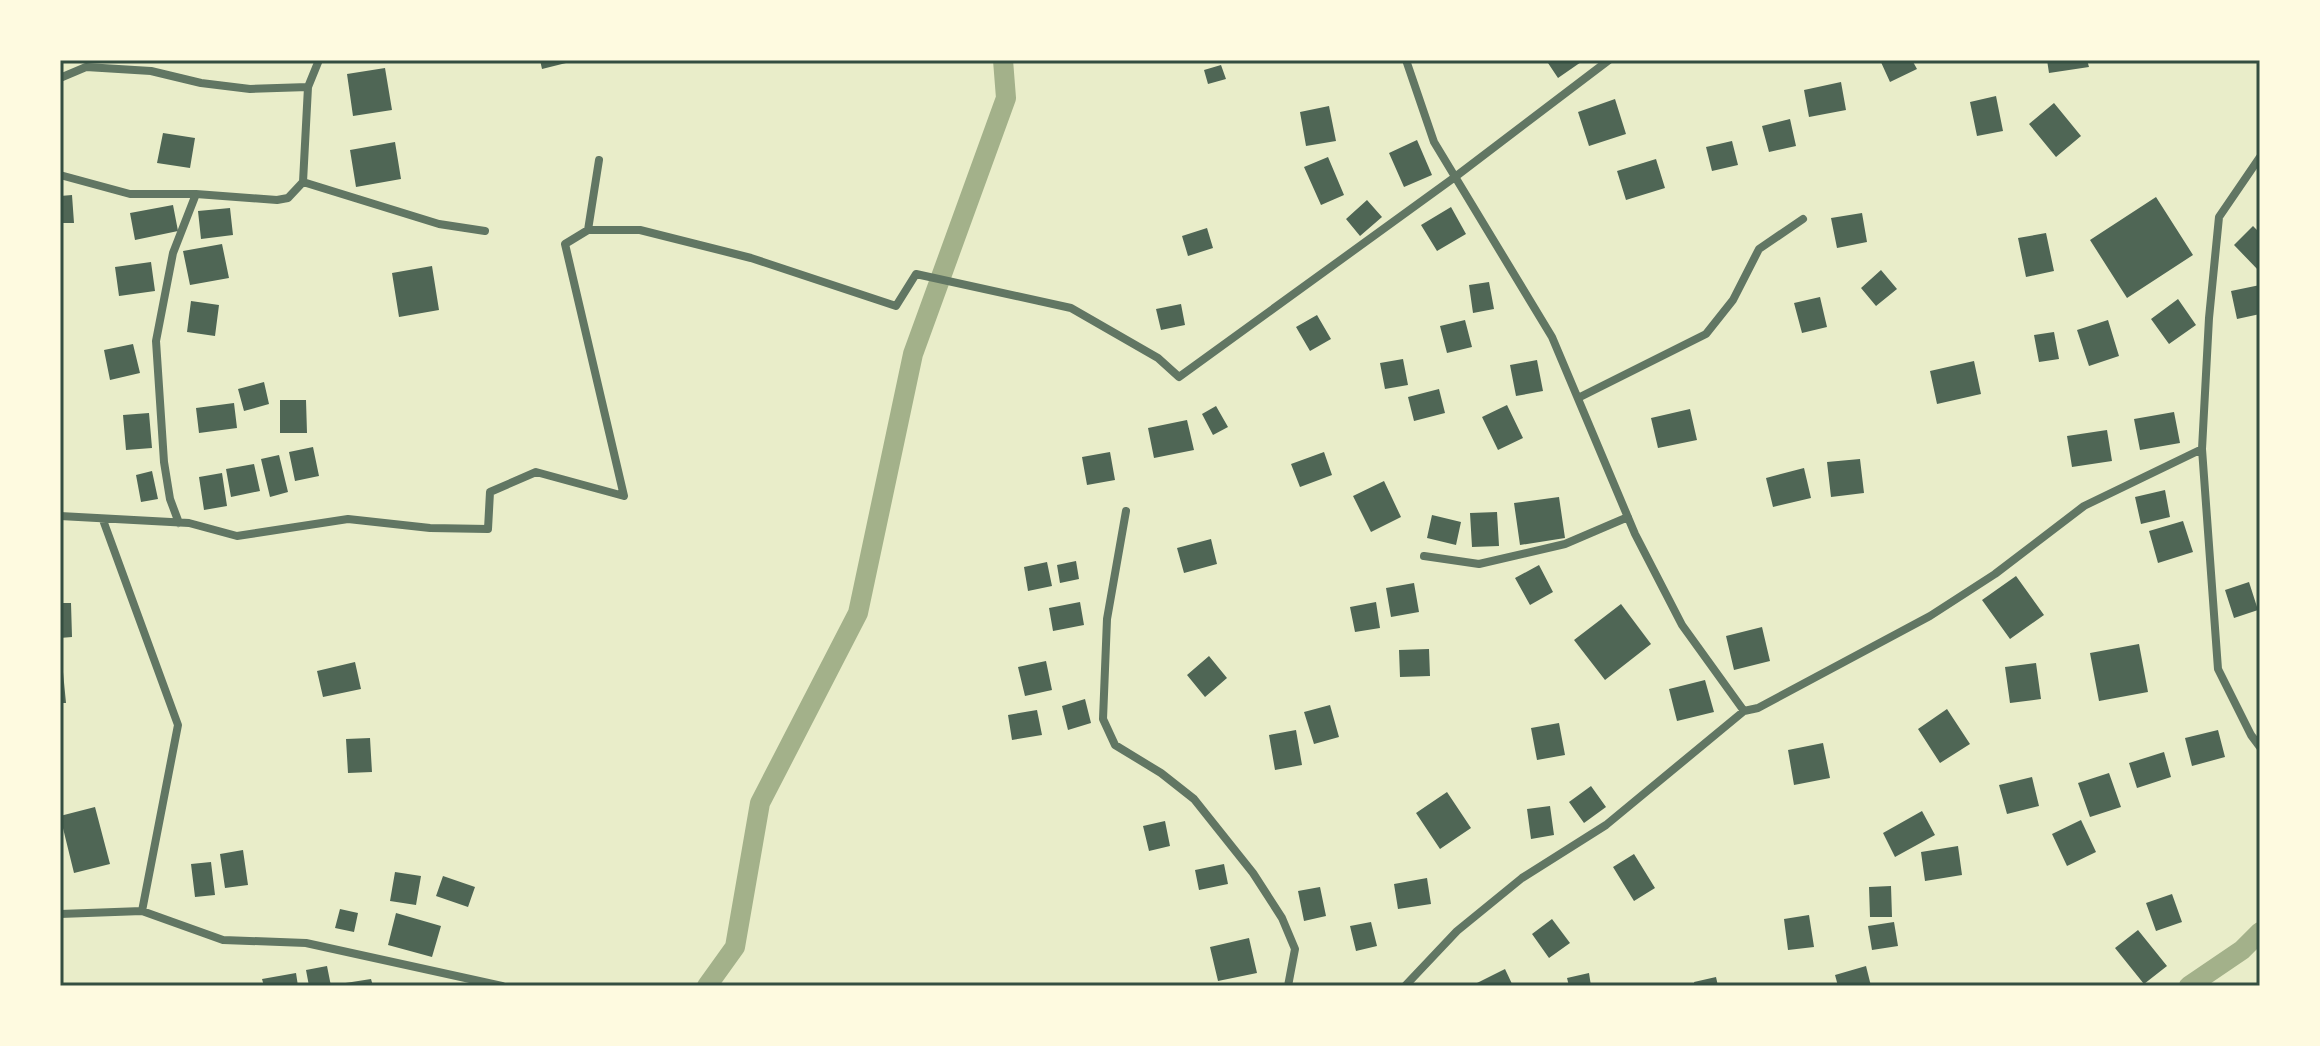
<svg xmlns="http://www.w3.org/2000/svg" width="2320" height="1046" font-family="Montserrat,sans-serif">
	<rect width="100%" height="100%" fill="#e9edc9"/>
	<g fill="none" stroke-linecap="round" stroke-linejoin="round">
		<path stroke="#a3b18a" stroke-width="20" d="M 707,986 L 735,947 L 760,803 L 858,613 L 913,354 L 1006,98 L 1003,60
			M 2189,986 L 2242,950 L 2260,932"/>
	</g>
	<path fill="#4f6655" d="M 540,60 L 574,60 L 574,61 L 542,69 Z
		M 1546,60 L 1584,60 L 1558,78 Z
		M 1880,60 L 1912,60 L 1917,69 L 1890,82 Z
		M 2047,60 L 2087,60 L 2089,67 L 2049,73 Z
		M 1221,65 L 1226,79 L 1208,84 L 1204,70 Z
		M 385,68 L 392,110 L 353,116 L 347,74 Z
		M 1841,82 L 1846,110 L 1809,117 L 1804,90 Z
		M 1996,96 L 2003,131 L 1977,136 L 1970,102 Z
		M 1615,99 L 1626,134 L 1589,146 L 1578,112 Z
		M 2054,103 L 2081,136 L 2056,157 L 2029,124 Z
		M 1329,106 L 1336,141 L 1306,146 L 1300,112 Z
		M 1790,119 L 1796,146 L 1769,152 L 1762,126 Z
		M 163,133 L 195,138 L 190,168 L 157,163 Z
		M 1417,140 L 1432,175 L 1404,187 L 1389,153 Z
		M 1732,141 L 1738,165 L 1712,171 L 1706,147 Z
		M 395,142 L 401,179 L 356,187 L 350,150 Z
		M 1328,157 L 1344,195 L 1321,205 L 1304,167 Z
		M 1656,159 L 1665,188 L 1626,200 L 1617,171 Z
		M 72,195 L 74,223 L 60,223 L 60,196 Z
		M 2156,197 L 2193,255 L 2127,298 L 2090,240 Z
		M 1367,200 L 1382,217 L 1360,236 L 1346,219 Z
		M 173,205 L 178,231 L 135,240 L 130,213 Z
		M 1451,207 L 1466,234 L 1437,251 L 1421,225 Z
		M 230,208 L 233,235 L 201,239 L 198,211 Z
		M 1862,213 L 1867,242 L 1837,248 L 1831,218 Z
		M 2253,226 L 2260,233 L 2260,272 L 2234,245 Z
		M 1207,228 L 1213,248 L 1188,256 L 1182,236 Z
		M 2046,233 L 2054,271 L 2026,277 L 2018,238 Z
		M 222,244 L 229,278 L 190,285 L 183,251 Z
		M 151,262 L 155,291 L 119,296 L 115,267 Z
		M 432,266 L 439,310 L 399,317 L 392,273 Z
		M 1881,270 L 1897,289 L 1876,306 L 1861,288 Z
		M 1489,282 L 1494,309 L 1473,313 L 1469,285 Z
		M 2260,285 L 2260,314 L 2237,319 L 2231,291 Z
		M 1820,297 L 1827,327 L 1802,333 L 1794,303 Z
		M 2178,299 L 2196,325 L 2169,344 L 2151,319 Z
		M 191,301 L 219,305 L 215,336 L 187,332 Z
		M 1181,304 L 1185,325 L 1161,330 L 1156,309 Z
		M 1317,315 L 1331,339 L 1310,351 L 1296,327 Z
		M 1465,320 L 1472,347 L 1447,353 L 1440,326 Z
		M 2108,320 L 2119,356 L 2089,366 L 2077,330 Z
		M 2054,332 L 2059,359 L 2039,362 L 2034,335 Z
		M 133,344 L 140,373 L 110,380 L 104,350 Z
		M 1403,359 L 1408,385 L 1385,389 L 1380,363 Z
		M 1537,360 L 1543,391 L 1516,396 L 1510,365 Z
		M 1974,361 L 1981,394 L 1937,404 L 1930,371 Z
		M 264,382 L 269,404 L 244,411 L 238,389 Z
		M 1439,389 L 1445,413 L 1414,421 L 1408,397 Z
		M 280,400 L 306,400 L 307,433 L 280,433 Z
		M 234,403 L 237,428 L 199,433 L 196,408 Z
		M 1507,405 L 1523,438 L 1498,450 L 1482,417 Z
		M 1216,406 L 1228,427 L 1213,435 L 1202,414 Z
		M 1690,409 L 1697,440 L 1658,448 L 1651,418 Z
		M 2174,412 L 2180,443 L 2140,450 L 2134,419 Z
		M 149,413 L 152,448 L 126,450 L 123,415 Z
		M 1187,420 L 1194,450 L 1154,458 L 1148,428 Z
		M 2107,430 L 2112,461 L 2072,467 L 2067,436 Z
		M 313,447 L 319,476 L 295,481 L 289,452 Z
		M 1110,452 L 1115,480 L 1087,485 L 1082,457 Z
		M 1324,452 L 1332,475 L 1300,487 L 1291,464 Z
		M 279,455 L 288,492 L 270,497 L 261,459 Z
		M 1860,459 L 1864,493 L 1831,497 L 1827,462 Z
		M 254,464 L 260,491 L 231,497 L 226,469 Z
		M 1804,468 L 1811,498 L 1773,507 L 1766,478 Z
		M 152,471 L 158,499 L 141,502 L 136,475 Z
		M 222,473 L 227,506 L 204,510 L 199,477 Z
		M 1384,481 L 1401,517 L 1371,532 L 1353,496 Z
		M 2165,490 L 2170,517 L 2141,524 L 2135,497 Z
		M 1559,497 L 1565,538 L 1520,545 L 1514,503 Z
		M 1497,512 L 1499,546 L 1472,547 L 1470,513 Z
		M 1432,515 L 1461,522 L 1456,545 L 1427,538 Z
		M 2183,521 L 2193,552 L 2158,563 L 2149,531 Z
		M 1211,539 L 1217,564 L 1184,573 L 1177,548 Z
		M 1076,561 L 1079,579 L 1060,583 L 1057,565 Z
		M 1047,562 L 1052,586 L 1028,591 L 1024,567 Z
		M 1539,565 L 1553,592 L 1530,605 L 1515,578 Z
		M 2016,576 L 2044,615 L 2010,639 L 1982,600 Z
		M 2249,582 L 2258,610 L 2234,618 L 2225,590 Z
		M 1414,583 L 1419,612 L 1391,617 L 1386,588 Z
		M 1080,602 L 1084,625 L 1053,631 L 1049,608 Z
		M 1376,602 L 1380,628 L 1355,632 L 1350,607 Z
		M 60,603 L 71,603 L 72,637 L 60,638 Z
		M 1621,604 L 1651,644 L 1605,680 L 1574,640 Z
		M 1762,627 L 1770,661 L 1734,670 L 1726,636 Z
		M 2139,644 L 2148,692 L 2099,701 L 2090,653 Z
		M 1429,649 L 1430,676 L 1400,677 L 1399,650 Z
		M 1209,656 L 1227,678 L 1205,697 L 1187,675 Z
		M 1046,661 L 1052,690 L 1025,696 L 1018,667 Z
		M 355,662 L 361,689 L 323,697 L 317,671 Z
		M 2036,663 L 2041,699 L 2010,703 L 2005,667 Z
		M 60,672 L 63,672 L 66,703 L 60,703 Z
		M 1705,680 L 1714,712 L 1677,721 L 1669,689 Z
		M 1085,699 L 1091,723 L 1068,730 L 1062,706 Z
		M 1330,705 L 1339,737 L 1314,744 L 1304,712 Z
		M 1947,709 L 1970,744 L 1940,763 L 1918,729 Z
		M 1037,710 L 1042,735 L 1012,740 L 1008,715 Z
		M 1559,723 L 1565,755 L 1537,760 L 1531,728 Z
		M 1296,730 L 1302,765 L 1275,770 L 1269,735 Z
		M 2218,730 L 2225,757 L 2192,766 L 2185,738 Z
		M 370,738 L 372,772 L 348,773 L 346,739 Z
		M 1823,743 L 1830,778 L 1794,785 L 1788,750 Z
		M 2164,752 L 2171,777 L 2137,788 L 2129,763 Z
		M 2109,773 L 2121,807 L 2090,817 L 2078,783 Z
		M 2032,777 L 2039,806 L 2007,814 L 1999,785 Z
		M 1591,786 L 1606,807 L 1584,823 L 1569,802 Z
		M 1447,792 L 1471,828 L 1440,849 L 1416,813 Z
		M 1550,806 L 1554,835 L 1531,839 L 1527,809 Z
		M 95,807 L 110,864 L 74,873 L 60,816 Z
		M 1922,811 L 1935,835 L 1895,857 L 1883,833 Z
		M 2081,820 L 2096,852 L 2067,866 L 2052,834 Z
		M 1165,821 L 1170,846 L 1149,851 L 1143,826 Z
		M 1958,846 L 1962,875 L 1925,881 L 1921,852 Z
		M 243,850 L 248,885 L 225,888 L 220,854 Z
		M 1634,854 L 1655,888 L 1634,901 L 1613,867 Z
		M 211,862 L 215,895 L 195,897 L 191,864 Z
		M 1224,864 L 1228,884 L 1199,890 L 1195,870 Z
		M 395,872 L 421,876 L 416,905 L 390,901 Z
		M 443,876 L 475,887 L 468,907 L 436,896 Z
		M 1427,878 L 1431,904 L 1398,909 L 1394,884 Z
		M 1891,886 L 1892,917 L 1870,917 L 1869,887 Z
		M 1320,887 L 1326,916 L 1304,921 L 1298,891 Z
		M 2172,894 L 2182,922 L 2156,931 L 2146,903 Z
		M 340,909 L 358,913 L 354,932 L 335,928 Z
		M 396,913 L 441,926 L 432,957 L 388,945 Z
		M 1809,915 L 1814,947 L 1788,950 L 1784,919 Z
		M 1552,919 L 1570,943 L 1549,958 L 1532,934 Z
		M 1371,922 L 1377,946 L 1356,951 L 1350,926 Z
		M 1894,922 L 1898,946 L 1872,950 L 1868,926 Z
		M 2138,930 L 2167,966 L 2144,984 L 2115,948 Z
		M 1249,938 L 1257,973 L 1218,981 L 1210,947 Z
		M 327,966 L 331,986 L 309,986 L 306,970 Z
		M 1866,966 L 1871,986 L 1838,986 L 1835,975 Z
		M 1505,969 L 1513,986 L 1471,986 Z
		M 296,973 L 298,986 L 264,986 L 262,979 Z
		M 1589,973 L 1591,986 L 1569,986 L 1567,978 Z
		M 1716,977 L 1718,986 L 1695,986 L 1694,982 Z
		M 371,979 L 373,986 L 339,986 L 339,984 Z"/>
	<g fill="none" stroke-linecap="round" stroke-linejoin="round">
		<path stroke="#617663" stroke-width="8" d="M 1406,60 L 1434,142 L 1552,337 L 1635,534 L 1682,625 L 1744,711 L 1758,708 L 1930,616 L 1995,574 L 2084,506 L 2202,449 L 2209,318 L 2219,217 L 2260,157
			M 60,78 L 86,67 L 151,71 L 201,83 L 250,89 L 308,87 L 319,60
			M 308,87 L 303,182 L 439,224 L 485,231
			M 60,175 L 130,194 L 196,194
			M 588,230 L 599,160
			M 1578,398 L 1706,334 L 1733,300 L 1759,249 L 1803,219
			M 2202,449 L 2218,669 L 2251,735 L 2260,747
			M 1126,511 L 1107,619 L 1103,719 L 1115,745 L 1161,773 L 1194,799 L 1253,873 L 1282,918 L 1295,949 L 1288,986
			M 60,516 L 189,523 L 237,536 L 348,519 L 430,528 L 488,529 L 490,492 L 536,472 L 624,496 L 565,244 L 588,230 L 640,230 L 751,258 L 896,306 L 916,274 L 1071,308 L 1158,358 L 1179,377 L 1455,177 L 1609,60
			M 103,520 L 178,725 L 142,911
			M 179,523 L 170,499 L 164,462 L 156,341 L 173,253 L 196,194 L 277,200 L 288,198 L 303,182
			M 1424,556 L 1479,564 L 1565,544 L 1628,517
			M 60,914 L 142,911 L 223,940 L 306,943 L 502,986
			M 1405,986 L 1457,931 L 1522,878 L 1606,825 L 1744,711"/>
	</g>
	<rect width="2320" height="1046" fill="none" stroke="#fefae0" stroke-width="124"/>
	<rect x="62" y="62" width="2196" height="922" fill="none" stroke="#344e41" stroke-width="3"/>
</svg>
